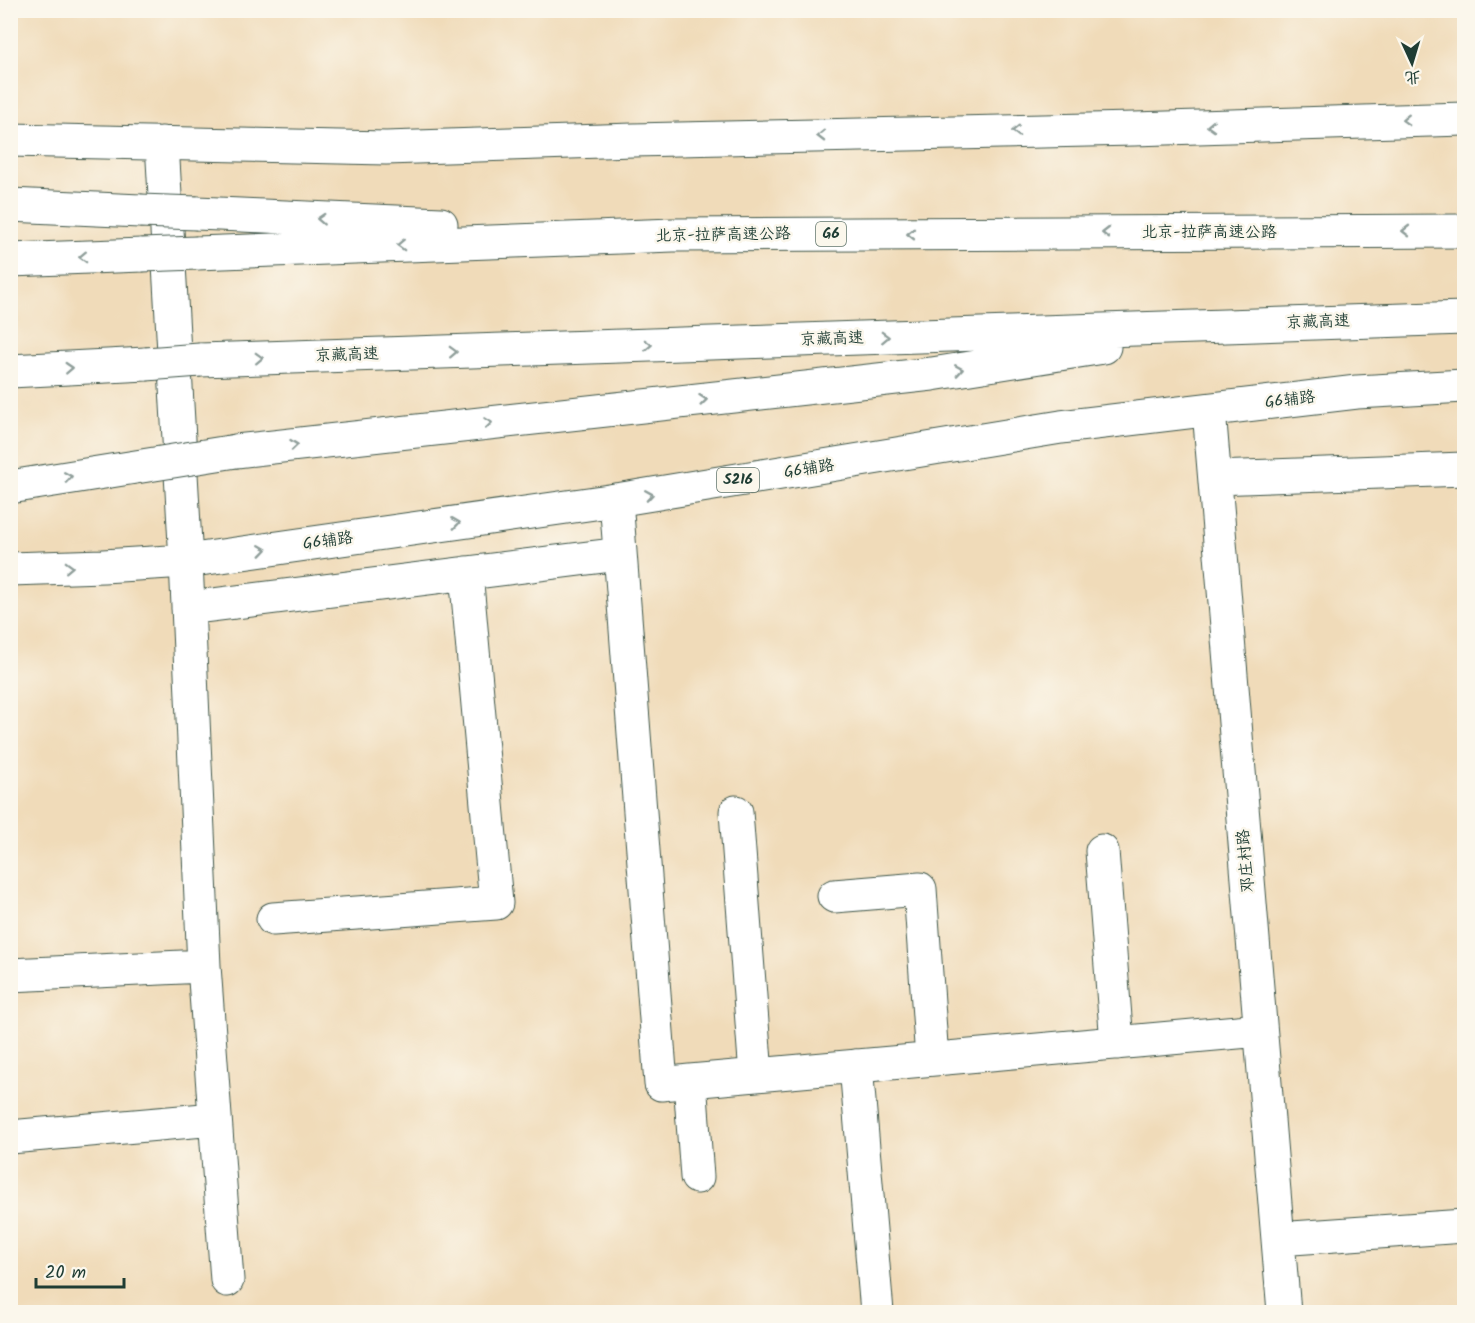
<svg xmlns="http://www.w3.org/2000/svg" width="1475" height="1323" font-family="Kalam,'LXGW WenKai TC',sans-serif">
	<rect width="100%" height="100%" fill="#fbf7ec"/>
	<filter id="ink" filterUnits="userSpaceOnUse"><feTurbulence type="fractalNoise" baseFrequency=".0167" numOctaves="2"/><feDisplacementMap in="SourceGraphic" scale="12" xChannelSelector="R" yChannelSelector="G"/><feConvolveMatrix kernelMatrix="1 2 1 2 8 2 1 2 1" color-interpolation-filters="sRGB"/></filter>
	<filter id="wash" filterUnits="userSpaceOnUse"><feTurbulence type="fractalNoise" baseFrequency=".008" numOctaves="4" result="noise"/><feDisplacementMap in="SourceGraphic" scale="24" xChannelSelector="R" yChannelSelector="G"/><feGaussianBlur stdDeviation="1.35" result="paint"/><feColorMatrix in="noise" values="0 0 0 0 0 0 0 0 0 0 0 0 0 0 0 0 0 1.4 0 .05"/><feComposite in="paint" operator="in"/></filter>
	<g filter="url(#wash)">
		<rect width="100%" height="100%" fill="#f0dbb9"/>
	</g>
	<g filter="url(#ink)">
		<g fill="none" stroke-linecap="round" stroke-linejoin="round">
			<g stroke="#3e5548" stroke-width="35">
				<path id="minor" d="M 1209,410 L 1284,1312
					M 1215,478 L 1464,469
					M 616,500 L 661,1084 L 690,1081
					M 186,561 L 204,966 L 227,1280
					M 188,608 L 620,554
					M 736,812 L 756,1075
					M 1102,851 L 1117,1043
					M 834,896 L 920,889 L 932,1059
					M 273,919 L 496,903 L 466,573
					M 10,975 L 204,966
					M 856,1066 L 877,1312
					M 10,1137 L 215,1119
					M 697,1177 L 690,1081 L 1260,1030
					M 1278,1239 L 1464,1226"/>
			</g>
			<g stroke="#3e5548" stroke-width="35">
				<path id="major" d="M 10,140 L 386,148 L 633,140 L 1134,129 L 1464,119
					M 162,143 L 186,561
					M 10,569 L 103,566 L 186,561 L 616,500 L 1061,427 L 1357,392 L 1464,386"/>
			</g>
			<g stroke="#3e5548" stroke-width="35">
				<path id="highway" d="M 10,205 L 140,211
					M 197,213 L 441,224
					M 197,253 L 673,235 L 1464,231
					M 10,260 L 142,255
					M 200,360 L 1464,318
					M 10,371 L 146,364
					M 236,451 L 932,374 L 1104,347"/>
			</g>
			<use href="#minor" stroke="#fff" stroke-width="33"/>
			<use href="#major" stroke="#fff" stroke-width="33"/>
			<use href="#highway" stroke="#fff" stroke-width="33"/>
			<g stroke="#3e5548" stroke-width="35" stroke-linecap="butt">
				<path id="highway-bridge" d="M 140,211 L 197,213
					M 142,255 L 197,253
					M 146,364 L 200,360
					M 10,487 L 236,451"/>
			</g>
			<use href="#highway-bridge" stroke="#fff" stroke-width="33"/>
		</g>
		<defs><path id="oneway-chevron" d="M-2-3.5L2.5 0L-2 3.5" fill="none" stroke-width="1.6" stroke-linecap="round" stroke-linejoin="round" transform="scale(1.5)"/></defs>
		<g stroke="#8f9e9a">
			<use href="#oneway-chevron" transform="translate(1406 120) rotate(178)"/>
			<use href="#oneway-chevron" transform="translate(1211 126) rotate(178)"/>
			<use href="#oneway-chevron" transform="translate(1016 131) rotate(179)"/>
			<use href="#oneway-chevron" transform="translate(821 136) rotate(179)"/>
			<use href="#oneway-chevron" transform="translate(321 219) rotate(-177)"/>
			<use href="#oneway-chevron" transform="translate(1406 231) rotate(180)"/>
			<use href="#oneway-chevron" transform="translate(1106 233) rotate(180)"/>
			<use href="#oneway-chevron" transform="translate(911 234) rotate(180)"/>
			<use href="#oneway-chevron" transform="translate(401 245) rotate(178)"/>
			<use href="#oneway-chevron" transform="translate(83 257) rotate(178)"/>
			<use href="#oneway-chevron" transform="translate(885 337) rotate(-2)"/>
			<use href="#oneway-chevron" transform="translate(648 345) rotate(-2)"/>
			<use href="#oneway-chevron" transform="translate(453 352) rotate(-2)"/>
			<use href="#oneway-chevron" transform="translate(259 358) rotate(-2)"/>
			<use href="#oneway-chevron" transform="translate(69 368) rotate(-3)"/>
			<use href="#oneway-chevron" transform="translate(959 370) rotate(-9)"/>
			<use href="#oneway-chevron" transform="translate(703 400) rotate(-6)"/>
			<use href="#oneway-chevron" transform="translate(488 423) rotate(-6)"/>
			<use href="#oneway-chevron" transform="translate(294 445) rotate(-6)"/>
			<use href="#oneway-chevron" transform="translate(68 477) rotate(-9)"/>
			<use href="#oneway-chevron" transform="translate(649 495) rotate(-9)"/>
			<use href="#oneway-chevron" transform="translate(456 523) rotate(-8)"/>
			<use href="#oneway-chevron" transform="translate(263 550) rotate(-8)"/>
			<use href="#oneway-chevron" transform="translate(69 567) rotate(-2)"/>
		</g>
	</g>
	<g text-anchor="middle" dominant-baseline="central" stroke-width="5" stroke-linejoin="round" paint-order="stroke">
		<g fill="#fbf7ec" stroke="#61756b" stroke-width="1.5">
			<rect x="816" y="222" width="30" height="24" rx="4.5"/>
			<rect x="717" y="468" width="42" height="24" rx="4.5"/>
		</g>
		<g font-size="15" font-weight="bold" fill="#1f3d34">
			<text x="831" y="234">G6</text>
			<text x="738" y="480">S216</text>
		</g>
		<g font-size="16" fill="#1f3d34" stroke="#fbf7ec">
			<text x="1209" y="232">北京-拉萨高速公路</text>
			<text transform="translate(723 235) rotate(-1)">北京-拉萨高速公路</text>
			<text transform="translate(1318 322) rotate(-2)">京藏高速</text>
			<text transform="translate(832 339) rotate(-2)">京藏高速</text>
			<text transform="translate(347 355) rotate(-2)">京藏高速</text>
			<text transform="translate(1290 400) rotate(-7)">G6辅路</text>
			<text transform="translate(809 469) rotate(-9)">G6辅路</text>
			<text transform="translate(328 541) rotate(-8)">G6辅路</text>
			<text transform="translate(1246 861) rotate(-95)">邓庄村路</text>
		</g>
	</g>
	<rect width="1475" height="1323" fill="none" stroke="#fbf7ec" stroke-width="36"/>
	<g transform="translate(1412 63) rotate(176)" stroke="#fbf7ec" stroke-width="4.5" paint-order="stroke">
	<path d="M0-4.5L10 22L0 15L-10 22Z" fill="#1f3d34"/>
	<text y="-9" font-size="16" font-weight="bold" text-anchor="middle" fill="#1f3d34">北</text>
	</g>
	<path d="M36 1278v9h88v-9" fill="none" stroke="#1f3d34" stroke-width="3"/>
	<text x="45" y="1278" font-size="18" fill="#1f3d34" stroke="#fbf7ec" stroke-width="4.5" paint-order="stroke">20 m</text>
</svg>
